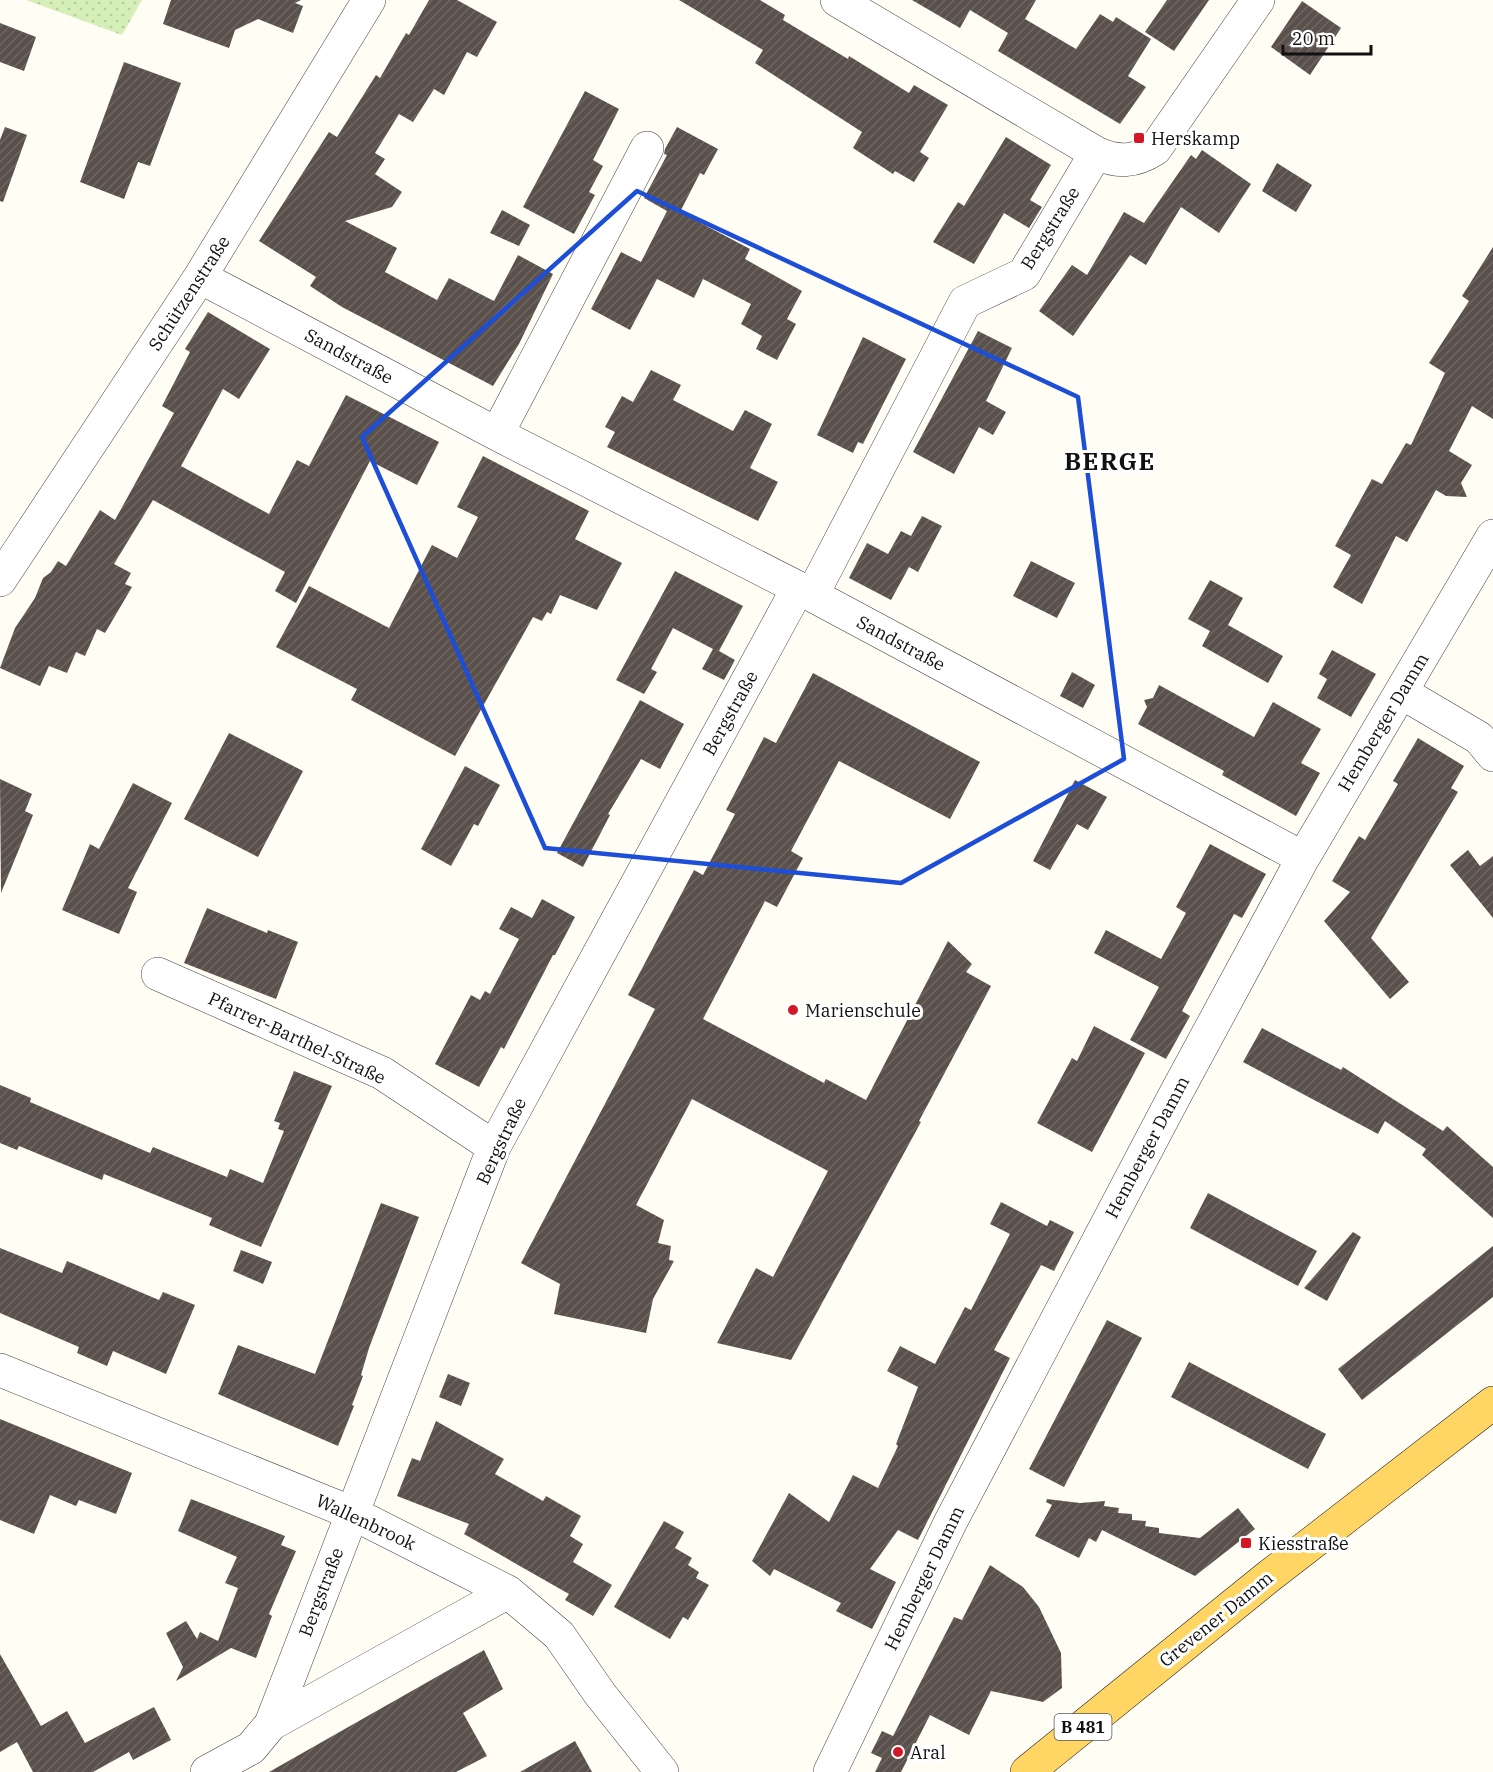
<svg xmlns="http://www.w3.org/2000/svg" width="1493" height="1772" font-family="'IBM Plex Serif',serif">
	<defs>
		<pattern id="park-dots" width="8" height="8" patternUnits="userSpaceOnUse" patternTransform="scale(1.5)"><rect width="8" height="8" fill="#d6efb8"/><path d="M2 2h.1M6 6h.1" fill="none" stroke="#b7cc9d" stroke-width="1.8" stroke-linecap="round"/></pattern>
		<pattern id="building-hatch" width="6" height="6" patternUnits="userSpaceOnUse" patternTransform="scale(1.5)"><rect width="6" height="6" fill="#5b514c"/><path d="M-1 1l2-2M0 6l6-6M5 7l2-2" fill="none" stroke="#6e6662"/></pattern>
	</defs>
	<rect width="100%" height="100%" fill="#fffdf4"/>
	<path fill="url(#park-dots)" d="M 26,0 L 142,0 L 122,35 Z"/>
	<path fill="url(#building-hatch)" d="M 171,0 L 301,0 L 295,3 L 303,6 L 293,33 L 258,19 L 235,30 L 229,48 L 163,24 Z
		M 429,0 L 457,0 L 497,22 L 477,57 L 467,52 L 444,95 L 434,89 L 413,122 L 399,114 L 375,153 L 385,159 L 375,174 L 402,192 L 392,207 L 345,221 L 397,248 L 385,272 L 437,300 L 449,278 L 494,301 L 518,255 L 553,274 L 519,344 L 493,386 L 342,307 L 310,286 L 316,277 L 259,241 L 329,132 L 337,137 L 376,75 L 380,78 L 406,33 L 409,35 Z
		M 679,0 L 760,0 L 785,15 L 783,20 L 848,59 L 849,56 L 909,93 L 914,85 L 948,105 L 920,152 L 929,158 L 914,182 L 895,171 L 893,174 L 853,148 L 862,132 L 755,63 L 763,50 Z
		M 912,0 L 1036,0 L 1025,19 L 1076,49 L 1100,14 L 1113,22 L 1116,17 L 1151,39 L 1128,76 L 1146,87 L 1120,124 L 998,51 L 1008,33 L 970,10 L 960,28 Z
		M 1167,0 L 1209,0 L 1174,51 L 1145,32 Z
		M 1302,1 L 1341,28 L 1310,75 L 1271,47 Z
		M 0,23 L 36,37 L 24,71 L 0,62 Z
		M 124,62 L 181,83 L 150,166 L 138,162 L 124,199 L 80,182 Z
		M 585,91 L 619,109 L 593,160 L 603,166 L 589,192 L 595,195 L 574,234 L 523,207 Z
		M 5,127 L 27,135 L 3,202 L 0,201 L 0,140 Z
		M 677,127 L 718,149 L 704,175 L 700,173 L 680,212 L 750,249 L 745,259 L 802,291 L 787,319 L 796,324 L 777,360 L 756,349 L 762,336 L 741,324 L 751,304 L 703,279 L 694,298 L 657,279 L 630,330 L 591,309 L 621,252 L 641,262 L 667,211 L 644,198 L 667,155 L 664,154 L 665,149 Z
		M 1006,137 L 1051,165 L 1030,200 L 1042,207 L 1029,228 L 1004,213 L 974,264 L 933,242 L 958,202 L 964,206 Z
		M 1202,150 L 1251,184 L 1219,233 L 1181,207 L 1146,265 L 1130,255 L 1073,336 L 1039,311 L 1072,265 L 1087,275 L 1124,212 L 1144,223 L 1191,155 L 1196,159 Z
		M 1277,163 L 1312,185 L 1296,212 L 1262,191 Z
		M 502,210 L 530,225 L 519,246 L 490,233 Z
		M 1493,247 L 1493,419 L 1472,406 L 1449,451 L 1472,465 L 1461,483 L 1467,497 L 1446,496 L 1436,490 L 1407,542 L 1396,536 L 1362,604 L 1333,587 L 1351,555 L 1335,546 L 1372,479 L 1382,484 L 1406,443 L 1411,445 L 1445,373 L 1429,363 L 1469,301 L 1462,296 Z
		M 208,312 L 270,349 L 239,399 L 223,389 L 181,466 L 269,514 L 297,460 L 309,466 L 346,395 L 439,442 L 417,485 L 370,461 L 296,603 L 275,591 L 285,572 L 153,500 L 114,564 L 131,573 L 125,584 L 132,587 L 105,633 L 97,629 L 85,656 L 76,652 L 67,673 L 49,666 L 40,686 L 0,668 L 15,628 L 35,598 L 43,578 L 51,572 L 58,561 L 66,566 L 100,510 L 115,520 L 174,413 L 162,406 L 190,352 L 185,349 Z
		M 978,331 L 1012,348 L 986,401 L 1006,412 L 993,435 L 979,427 L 954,474 L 913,452 Z
		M 863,337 L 906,359 L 863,444 L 858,442 L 853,453 L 817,435 Z
		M 651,370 L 681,385 L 673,400 L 733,431 L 745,410 L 772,424 L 750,468 L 778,482 L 758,521 L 607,447 L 615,432 L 605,427 L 622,396 L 633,402 Z
		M 483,456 L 589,511 L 575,539 L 622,563 L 597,610 L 560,595 L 551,614 L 547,612 L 542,621 L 533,617 L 455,756 L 351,700 L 357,689 L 276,647 L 309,586 L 389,628 L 432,545 L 457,558 L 478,517 L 457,507 Z
		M 922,516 L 942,526 L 918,572 L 909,567 L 891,600 L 849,578 L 867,543 L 888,554 L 901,531 L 911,536 Z
		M 1031,561 L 1075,583 L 1057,618 L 1013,596 Z
		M 675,571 L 743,606 L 719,651 L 735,660 L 724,680 L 702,669 L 713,649 L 673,628 L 651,669 L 657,672 L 644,694 L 616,680 Z
		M 1210,580 L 1243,598 L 1228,625 L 1283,656 L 1268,683 L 1202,646 L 1210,631 L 1188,619 Z
		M 1332,650 L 1376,674 L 1351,717 L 1317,698 L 1327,679 L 1319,674 Z
		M 1072,672 L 1095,685 L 1083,708 L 1060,696 Z
		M 813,673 L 980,762 L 950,819 L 839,761 L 791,851 L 803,858 L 777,907 L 765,901 L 703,1019 L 824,1083 L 826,1079 L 866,1100 L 948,941 L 972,964 L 966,972 L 991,986 L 919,1121 L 921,1122 L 791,1360 L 717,1343 L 756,1268 L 773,1277 L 828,1171 L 692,1099 L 636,1205 L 664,1220 L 658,1243 L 671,1246 L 669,1260 L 674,1261 L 653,1299 L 646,1333 L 554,1314 L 560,1284 L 521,1263 L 655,1009 L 628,995 L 694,870 L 703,875 L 735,814 L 726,810 L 764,737 L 776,743 Z
		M 1159,685 L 1254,737 L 1273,702 L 1321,729 L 1301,763 L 1320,773 L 1296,816 L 1222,775 L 1224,771 L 1138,724 L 1147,707 L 1144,700 L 1153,698 Z
		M 640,700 L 684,724 L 660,769 L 641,759 L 608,814 L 610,815 L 583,867 L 557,853 Z
		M 229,733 L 303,771 L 258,857 L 184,819 Z
		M 1418,738 L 1464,766 L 1451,788 L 1458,792 L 1371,938 L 1409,982 L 1390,999 L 1324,921 L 1350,892 L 1332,881 L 1359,836 L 1365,840 L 1398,784 L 1393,781 Z
		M 465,766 L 500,785 L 478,826 L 474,824 L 451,866 L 421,849 Z
		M 0,779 L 32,794 L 25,811 L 33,815 L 1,893 Z
		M 1075,780 L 1107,797 L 1088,830 L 1077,824 L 1050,870 L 1033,861 Z
		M 133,783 L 172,803 L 128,888 L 137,892 L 119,934 L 62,910 L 90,844 L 99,849 Z
		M 1210,844 L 1266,874 L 1242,918 L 1234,914 L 1182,1011 L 1190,1016 L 1166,1059 L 1130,1040 L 1159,987 L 1094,953 L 1106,930 L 1161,959 L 1186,913 L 1176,907 Z
		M 1468,850 L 1480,866 L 1493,856 L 1493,918 L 1450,865 Z
		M 542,899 L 575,917 L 555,955 L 553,955 L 504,1049 L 501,1047 L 479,1087 L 435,1064 L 471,995 L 480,1000 L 485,991 L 490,994 L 519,939 L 499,929 L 511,907 L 532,918 Z
		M 207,908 L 267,933 L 268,930 L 298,942 L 276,999 L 184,963 Z
		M 1094,1026 L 1145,1053 L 1092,1152 L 1037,1123 L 1072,1058 L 1077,1061 Z
		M 1262,1028 L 1341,1070 L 1343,1067 L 1443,1131 L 1447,1126 L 1493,1167 L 1493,1218 L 1422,1155 L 1426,1149 L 1385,1121 L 1378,1134 L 1243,1062 Z
		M 294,1071 L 332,1086 L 261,1247 L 209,1225 L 212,1218 L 104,1174 L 102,1180 L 19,1146 L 17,1150 L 0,1143 L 0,1085 L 31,1098 L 30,1102 L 150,1153 L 153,1147 L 227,1177 L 230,1169 L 263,1183 L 284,1131 L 278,1129 L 280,1123 L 274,1121 Z
		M 1208,1193 L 1317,1251 L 1298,1286 L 1190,1228 Z
		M 1001,1202 L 1047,1226 L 1050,1220 L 1074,1232 L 1054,1271 L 1041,1265 L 994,1350 L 1010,1358 L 918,1540 L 898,1530 L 870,1569 L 896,1582 L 872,1629 L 836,1611 L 841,1603 L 774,1569 L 770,1576 L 752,1561 L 789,1493 L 829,1522 L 853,1475 L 878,1488 L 898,1446 L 896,1444 L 918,1387 L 887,1371 L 900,1346 L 935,1364 L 965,1307 L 971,1310 L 1010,1234 L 990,1224 Z
		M 381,1203 L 419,1217 L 369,1348 L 361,1375 L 363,1376 L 352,1405 L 354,1406 L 338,1446 L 218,1394 L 238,1345 L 315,1374 Z
		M 1353,1232 L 1361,1237 L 1327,1301 L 1304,1288 Z
		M 1493,1246 L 1493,1297 L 1362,1400 L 1338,1369 Z
		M 0,1248 L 62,1273 L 67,1261 L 159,1300 L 163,1292 L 195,1305 L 166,1374 L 113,1351 L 107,1366 L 77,1353 L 79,1347 L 0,1313 Z
		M 241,1250 L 272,1262 L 263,1284 L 233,1271 Z
		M 1107,1320 L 1142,1338 L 1064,1487 L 1029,1469 Z
		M 1189,1362 L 1326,1434 L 1308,1469 L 1171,1397 Z
		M 448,1374 L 470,1383 L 461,1406 L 439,1397 Z
		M 0,1419 L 132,1473 L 116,1514 L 79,1500 L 76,1506 L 50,1495 L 34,1534 L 0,1520 Z
		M 436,1421 L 504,1459 L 495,1474 L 543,1501 L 546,1496 L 581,1516 L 570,1536 L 583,1544 L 573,1562 L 612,1585 L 593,1616 L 565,1600 L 569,1594 L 464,1534 L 469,1524 L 397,1496 L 412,1458 L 420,1461 Z
		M 191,1499 L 285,1536 L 281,1545 L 296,1551 L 269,1614 L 272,1616 L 256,1658 L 231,1648 L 176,1681 L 183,1667 L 166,1633 L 186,1621 L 197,1639 L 200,1632 L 218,1641 L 238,1588 L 225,1583 L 237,1557 L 178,1531 Z
		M 1047,1499 L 1080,1503 L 1105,1501 L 1104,1506 L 1119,1508 L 1118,1513 L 1132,1514 L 1132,1520 L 1146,1521 L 1145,1526 L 1159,1528 L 1159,1533 L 1200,1538 L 1238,1508 L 1255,1529 L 1195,1576 L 1102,1530 L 1096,1542 L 1089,1538 L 1079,1558 L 1035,1536 L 1052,1505 L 1046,1502 Z
		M 664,1521 L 684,1532 L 675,1548 L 692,1558 L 688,1565 L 699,1572 L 696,1578 L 709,1585 L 688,1620 L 683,1617 L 670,1639 L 614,1607 Z
		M 990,1565 L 1023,1587 L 1039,1607 L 1061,1653 L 1062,1688 L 1043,1702 L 991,1691 L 969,1735 L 930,1715 L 901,1772 L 875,1772 L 882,1758 L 871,1753 L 882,1731 L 893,1736 L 954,1617 L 962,1620 Z
		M 484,1650 L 503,1689 L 463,1713 L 487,1756 L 456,1772 L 269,1772 Z
		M 0,1654 L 41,1726 L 67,1711 L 85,1743 L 154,1707 L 171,1740 L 133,1760 L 129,1752 L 93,1772 L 33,1772 L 17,1742 L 0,1752 Z
		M 575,1741 L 592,1772 L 520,1772 Z"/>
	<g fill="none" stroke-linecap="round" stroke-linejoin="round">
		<g stroke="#444" stroke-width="34">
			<path id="minor" d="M 837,0 L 1096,153 C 1118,163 1135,162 1155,149 L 1258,0
				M 200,277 L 497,434 L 812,595 L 1303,858
				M 497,434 L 647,148
				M 0,580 L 200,277 L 369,0
				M 812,595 L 965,302 L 1024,274 L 1096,153
				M 1401,692 L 1479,738 L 1493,755
				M 158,974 L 382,1073 L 494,1147
				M 0,1370 L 352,1513 L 508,1592 L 559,1635 L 600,1694 L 662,1772
				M 271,1724 L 508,1592
				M 207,1772 L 251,1748 L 271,1724 L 494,1147 L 798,588
				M 830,1772 L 950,1523 L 1175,1095 L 1303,858 L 1493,536"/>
		</g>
		<g stroke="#222" stroke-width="34">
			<path id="major" d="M 1027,1772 L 1268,1577 L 1493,1403"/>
		</g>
		<use href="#minor" stroke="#fff" stroke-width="33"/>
		<use href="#major" stroke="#ffd564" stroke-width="33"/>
	</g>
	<path fill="none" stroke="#1d4ed8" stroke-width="4.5" stroke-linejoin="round" d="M 637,191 L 1078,397 L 1124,759 L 901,883 L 545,848 L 362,437 Z"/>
	<g fill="#d21826" stroke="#fff" stroke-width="2">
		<rect x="1133" y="132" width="12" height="12" rx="3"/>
		<circle cx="793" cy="1010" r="6"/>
		<rect x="1240" y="1537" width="12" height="12" rx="3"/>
		<circle cx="898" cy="1752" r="6"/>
	</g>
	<g text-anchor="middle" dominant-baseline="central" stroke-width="6" stroke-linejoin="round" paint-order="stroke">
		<rect fill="#fff" stroke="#585858" stroke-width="1.5" x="1054.5" y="1714" width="57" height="26" rx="4.5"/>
		<g font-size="16" font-weight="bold" fill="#111">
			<text x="1083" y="1727">B 481</text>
		</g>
		<g font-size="18" fill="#111" stroke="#fff" text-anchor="start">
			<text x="1151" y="138">Herskamp</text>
			<text x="805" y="1010">Marienschule</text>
			<text x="1258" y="1543">Kiesstraße</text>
			<text x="910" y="1752">Aral</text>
		</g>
		<g font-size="18" fill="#111" stroke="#fff">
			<text transform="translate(1050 228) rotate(-58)">Bergstraße</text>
			<text transform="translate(189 293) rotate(-57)">Schützenstraße</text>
			<text transform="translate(349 356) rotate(28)">Sandstraße</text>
			<text transform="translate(901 643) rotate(28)">Sandstraße</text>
			<text transform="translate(730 713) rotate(-61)">Bergstraße</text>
			<text transform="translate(1383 722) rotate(-59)">Hemberger Damm</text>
			<text transform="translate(297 1038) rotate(25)">Pfarrer-Barthel-Straße</text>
			<text transform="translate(501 1141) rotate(-65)">Bergstraße</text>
			<text transform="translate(1147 1147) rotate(-62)">Hemberger Damm</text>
			<text transform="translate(366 1522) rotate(25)">Wallenbrook</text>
			<text transform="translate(924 1578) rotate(-64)">Hemberger Damm</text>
			<text transform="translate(321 1592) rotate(-69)">Bergstraße</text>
			<text transform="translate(1216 1619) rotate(-39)">Grevener Damm</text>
		</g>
		<g font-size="24" font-weight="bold" letter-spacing="1.5" fill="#111" stroke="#fff">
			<text x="1110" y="461">BERGE</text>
		</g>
	</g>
	<path d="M1283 45v9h88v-9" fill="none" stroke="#111111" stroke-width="3"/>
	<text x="1292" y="45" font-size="18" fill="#111111" stroke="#ffffff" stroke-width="4.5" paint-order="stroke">20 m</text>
</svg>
